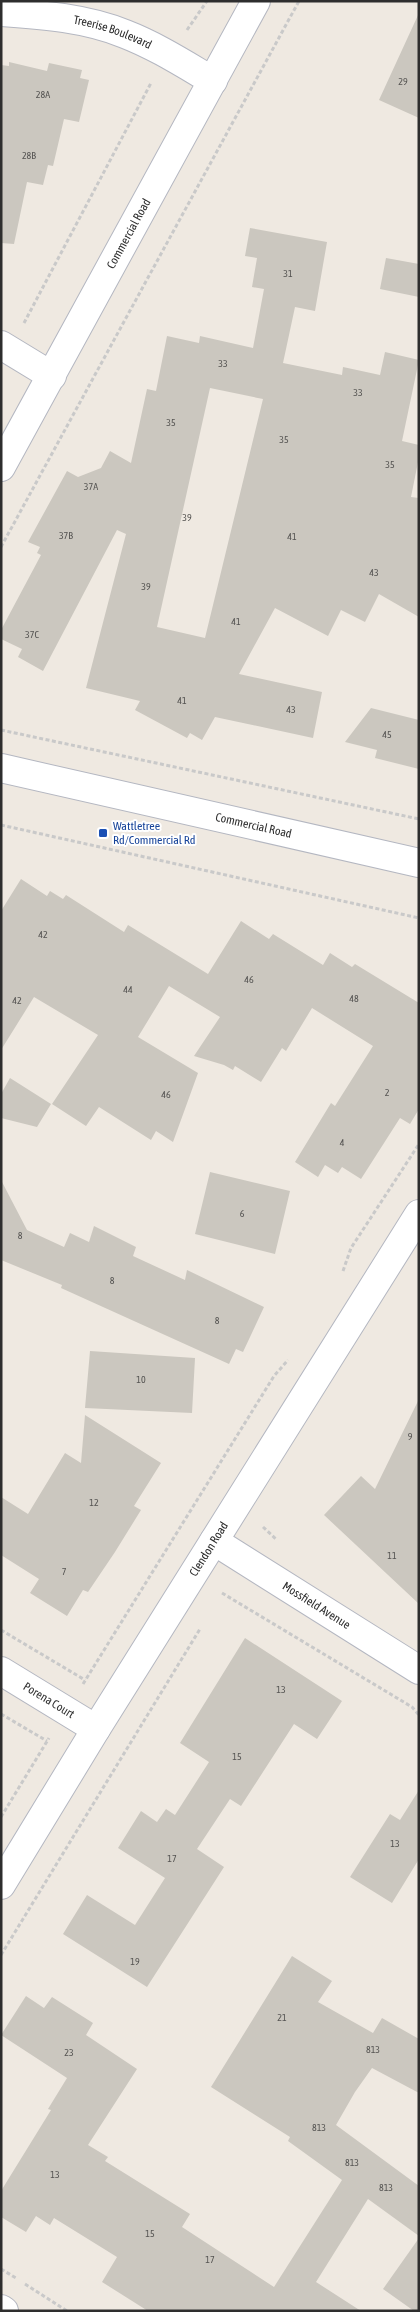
<svg xmlns="http://www.w3.org/2000/svg" width="420" height="2312" font-family="'Asap Condensed',sans-serif">
	<rect width="100%" height="100%" fill="#efe9e1"/>
	<path fill="#cbc7bf" fill-rule="evenodd" d="M 419,13 L 419,118 L 379,100 Z
		M 9,62 L 47,71 L 49,63 L 82,70 L 80,78 L 89,80 L 79,122 L 64,119 L 53,166 L 48,165 L 43,185 L 27,182 L 14,244 L 1,243 L 1,65 L 9,66 Z
		M 250,228 L 327,242 L 315,311 L 295,307 L 283,363 L 342,375 L 343,367 L 380,375 L 385,352 L 419,360 L 402,441 L 419,445 L 419,457 L 411,497 L 419,498 L 419,617 L 379,594 L 365,622 L 341,610 L 328,636 L 275,608 L 239,674 L 322,692 L 313,738 L 215,717 L 202,740 L 190,733 L 187,738 L 135,710 L 140,701 L 86,688 L 126,534 L 117,530 L 43,671 L 18,657 L 22,649 L 1,639 L 1,630 L 41,555 L 37,553 L 40,547 L 28,542 L 67,471 L 78,477 L 101,468 L 110,451 L 131,463 L 147,389 L 156,391 L 167,336 L 199,343 L 200,336 L 253,348 L 264,289 L 252,287 L 257,258 L 245,256 ZM 210,388 L 263,399 L 205,638 L 157,627 Z
		M 386,258 L 419,264 L 419,297 L 380,289 Z
		M 371,708 L 419,720 L 419,769 L 375,758 L 377,750 L 345,742 Z
		M 21,879 L 47,896 L 50,891 L 63,899 L 66,895 L 124,932 L 128,925 L 208,974 L 241,921 L 269,939 L 273,934 L 323,965 L 330,953 L 352,967 L 355,964 L 419,1003 L 419,1109 L 410,1124 L 400,1118 L 361,1179 L 342,1167 L 338,1173 L 325,1165 L 318,1177 L 295,1162 L 331,1103 L 335,1106 L 373,1046 L 312,1008 L 286,1051 L 282,1048 L 261,1082 L 235,1066 L 233,1070 L 224,1065 L 194,1056 L 220,1017 L 169,986 L 138,1037 L 198,1073 L 173,1142 L 156,1131 L 151,1140 L 99,1107 L 86,1126 L 52,1104 L 98,1035 L 34,997 L 1,1050 L 1,911 Z
		M 10,1078 L 51,1104 L 37,1127 L 1,1118 L 1,1094 Z
		M 210,1172 L 290,1191 L 275,1254 L 195,1234 Z
		M 1,1180 L 27,1230 L 64,1247 L 70,1233 L 89,1242 L 94,1226 L 136,1247 L 133,1256 L 185,1280 L 187,1270 L 264,1307 L 243,1352 L 236,1349 L 229,1364 L 61,1288 L 62,1285 L 1,1260 Z
		M 90,1351 L 195,1358 L 192,1413 L 85,1408 Z
		M 419,1399 L 419,1604 L 324,1515 L 361,1476 L 375,1489 Z
		M 85,1415 L 161,1463 L 134,1506 L 141,1510 L 115,1552 L 88,1592 L 83,1590 L 67,1616 L 30,1593 L 39,1579 L 1,1555 L 1,1497 L 28,1514 L 65,1453 L 81,1463 Z
		M 245,1638 L 342,1701 L 317,1739 L 294,1724 L 241,1806 L 230,1799 L 197,1849 L 224,1867 L 147,1987 L 63,1934 L 87,1895 L 135,1925 L 165,1878 L 118,1848 L 141,1811 L 157,1822 L 166,1809 L 175,1815 L 209,1762 L 180,1743 Z
		M 419,1790 L 419,1859 L 392,1903 L 350,1877 L 390,1814 L 400,1820 Z
		M 292,1956 L 332,1981 L 318,2002 L 373,2033 L 382,2018 L 419,2039 L 419,2093 L 372,2068 L 355,2092 L 336,2125 L 419,2186 L 419,2236 L 368,2199 L 316,2282 L 361,2311 L 148,2311 L 102,2282 L 117,2257 L 54,2218 L 50,2225 L 36,2216 L 26,2232 L 1,2217 L 1,2191 L 51,2110 L 48,2109 L 67,2078 L 1,2035 L 26,1996 L 44,2008 L 52,1997 L 93,2023 L 86,2035 L 137,2069 L 88,2145 L 108,2157 L 105,2161 L 190,2214 L 182,2227 L 274,2287 L 342,2180 L 288,2141 L 290,2137 L 211,2087 Z
		M 419,2238 L 419,2311 L 414,2311 L 383,2289 Z"/>
	<g fill="none" stroke-linecap="round" stroke-linejoin="round">
		<g stroke="#b4b7c1" stroke-width="30">
			<g id="minor">
				<path id="s1" d="M 1,12 C 43,15 86,18 125,34 C 156,46 184,64 213,81"/>
				<path d="M 1,345 L 52,376"/>
				<path id="s2" d="M 214,1541 L 419,1670"/>
				<path id="s3" d="M 1,1671 L 96,1729"/>
				<path id="s4" d="M 1,1885 L 96,1729 L 419,1214"/>
				<path d="M 1,2309 L 4,2311"/>
			</g>
		</g>
		<g stroke="#b4b7c1" stroke-width="30">
			<g id="secondary">
				<path id="s5" d="M 1,467 L 256,1"/>
				<path id="s6" d="M 1,768 L 419,863"/>
			</g>
		</g>
		<path stroke="#c9c9c9" stroke-width="3" stroke-dasharray="4 2.5" stroke-linecap="butt" d="M 187,30 L 207,1
			M 24,323 L 151,83
			M 1,547 L 299,1
			M 1,730 L 419,819
			M 1,825 L 419,918
			M 343,1271 L 351,1248 L 419,1144
			M 263,1527 L 277,1540
			M 222,1593 L 412,1707 L 419,1715
			M 1,1630 L 85,1680
			M 83,1684 L 274,1376 L 288,1360
			M 1,1714 L 47,1741
			M 1,1817 L 49,1738
			M 1,1955 L 200,1629
			M 1,2269 L 16,2278
			M 25,2284 L 67,2311"/>
		<use href="#minor" stroke="#fff" stroke-width="28"/>
		<use href="#secondary" stroke="#fff" stroke-width="28"/>
	</g>
	<rect fill="#1a4fb4" stroke="#fff" stroke-width="2" x="98" y="828" width="10" height="10" rx="2.5"/>
	<g text-anchor="middle" dominant-baseline="central" stroke-width="4" stroke-linejoin="round" paint-order="stroke">
		<g font-size="10" fill="#555452">
			<text x="403" y="81">29</text>
			<text x="43" y="94">28A</text>
			<text x="29" y="155">28B</text>
			<text x="288" y="273">31</text>
			<text x="223" y="363">33</text>
			<text x="358" y="392">33</text>
			<text x="171" y="422">35</text>
			<text x="284" y="439">35</text>
			<text x="390" y="464">35</text>
			<text x="91" y="486">37A</text>
			<text x="187" y="517">39</text>
			<text x="66" y="535">37B</text>
			<text x="292" y="536">41</text>
			<text x="374" y="572">43</text>
			<text x="146" y="586">39</text>
			<text x="236" y="621">41</text>
			<text x="32" y="634">37C</text>
			<text x="182" y="700">41</text>
			<text x="291" y="709">43</text>
			<text x="387" y="734">45</text>
			<text x="43" y="934">42</text>
			<text x="249" y="979">46</text>
			<text x="128" y="989">44</text>
			<text x="354" y="998">48</text>
			<text x="17" y="1000">42</text>
			<text x="387" y="1092">2</text>
			<text x="166" y="1094">46</text>
			<text x="342" y="1142">4</text>
			<text x="242" y="1213">6</text>
			<text x="20" y="1235">8</text>
			<text x="112" y="1280">8</text>
			<text x="217" y="1320">8</text>
			<text x="141" y="1379">10</text>
			<text x="410" y="1436">9</text>
			<text x="94" y="1502">12</text>
			<text x="392" y="1555">11</text>
			<text x="64" y="1571">7</text>
			<text x="281" y="1689">13</text>
			<text x="237" y="1756">15</text>
			<text x="395" y="1843">13</text>
			<text x="172" y="1858">17</text>
			<text x="135" y="1961">19</text>
			<text x="282" y="2017">21</text>
			<text x="373" y="2049">813</text>
			<text x="69" y="2052">23</text>
			<text x="319" y="2127">813</text>
			<text x="352" y="2162">813</text>
			<text x="55" y="2174">13</text>
			<text x="386" y="2187">813</text>
			<text x="150" y="2233">15</text>
			<text x="210" y="2259">17</text>
		</g>
		<g font-size="12" fill="#2e2e2e" stroke="#fff">
			<text stroke="none"><textPath href="#s1" startOffset="114">Treerise Boulevard</textPath></text>
			<text stroke="none"><textPath href="#s5" startOffset="266">Commercial Road</textPath></text>
			<text stroke="none"><textPath href="#s6" startOffset="259">Commercial Road</textPath></text>
			<text stroke="none"><textPath href="#s4" startOffset="395">Clendon Road</textPath></text>
			<text stroke="none"><textPath href="#s2" startOffset="121">Mossfield Avenue</textPath></text>
			<text stroke="none"><textPath href="#s3" startOffset="56">Porena Court</textPath></text>
		</g>
		<g font-size="12" fill="#164399" stroke="#fff" text-anchor="start">
			<text x="113" y="826">Wattletree<tspan x="113" dy="14">Rd/Commercial Rd</tspan></text>
		</g>
	</g>
	<rect width="420" height="2312" fill="none" stroke="#2e2e2e" stroke-width="5"/>
</svg>
